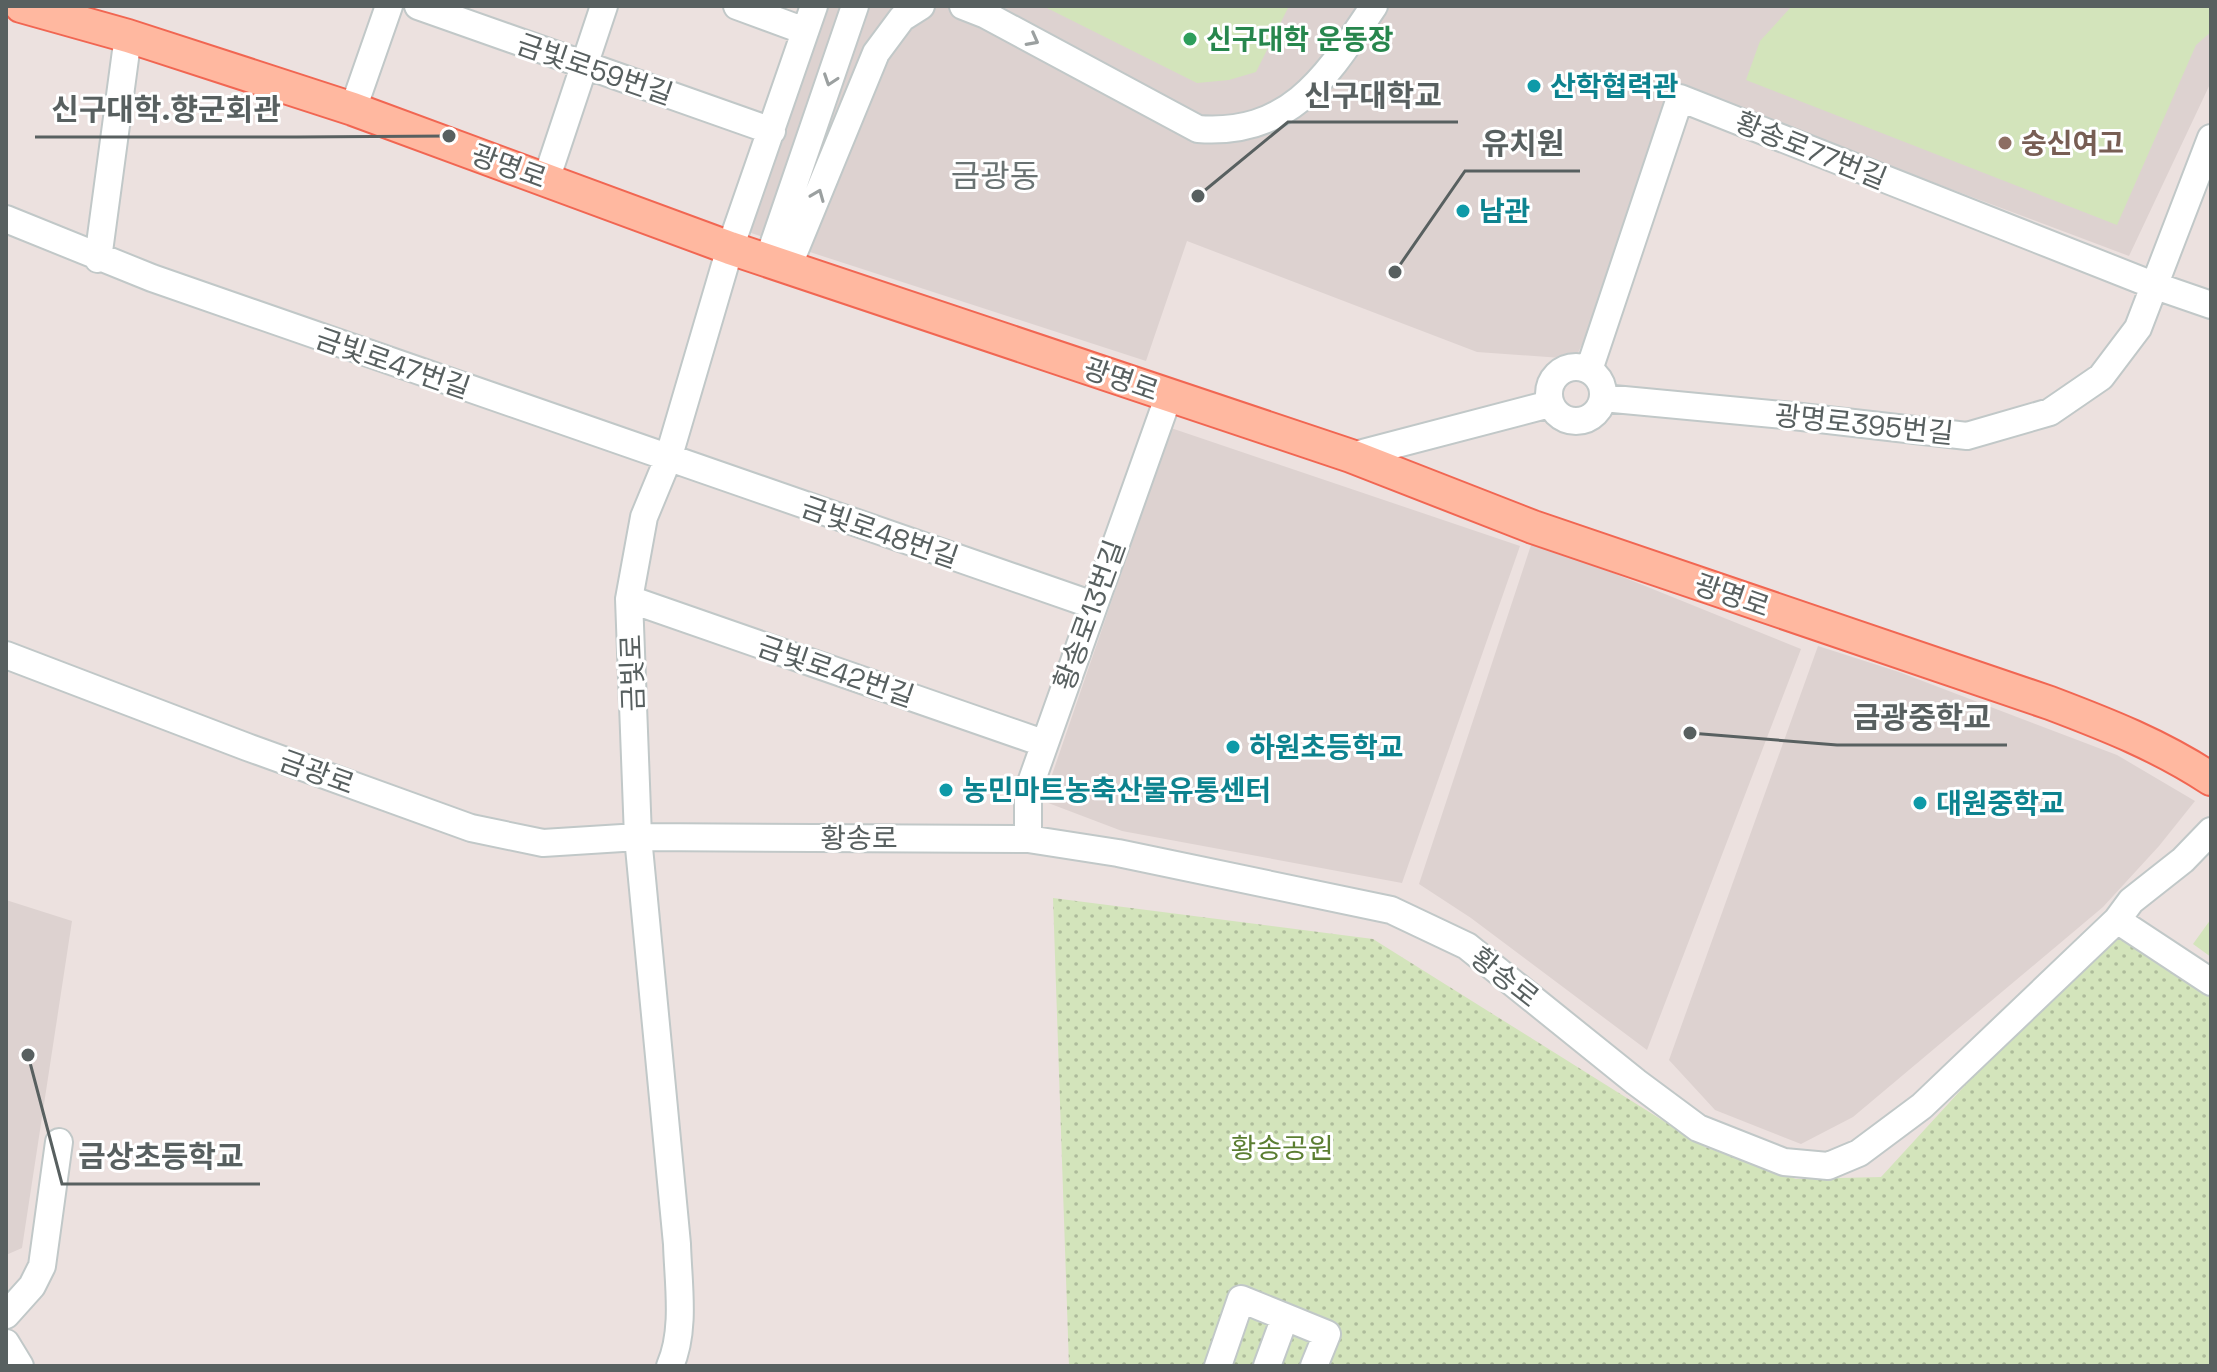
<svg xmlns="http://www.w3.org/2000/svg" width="2217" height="1372" font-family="'Space Grotesk','Noto Sans KR',sans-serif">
	<defs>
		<pattern id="park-dots" width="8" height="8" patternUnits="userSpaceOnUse" patternTransform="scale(2)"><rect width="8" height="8" fill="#d3e4bb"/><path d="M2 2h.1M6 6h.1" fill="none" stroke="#aebc9b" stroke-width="1.8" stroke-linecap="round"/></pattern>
	</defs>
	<rect width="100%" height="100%" fill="#ece1df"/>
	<path fill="#ddd2d0" d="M 826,6 L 2211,6 L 2211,82 L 2129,256 L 1676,86 L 1588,332 L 1575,359 L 1477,352 L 1187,241 L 1146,361 L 745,231 Z
		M 1171,428 L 1520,546 L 1402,883 L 1122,831 L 1043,801 Z
		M 1531,545 L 1566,554 L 1801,649 L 1647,1050 L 1471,918 L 1419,884 Z
		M 1818,646 L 1899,672 L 2117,755 L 2195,801 L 2159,846 L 2103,907 L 1853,1117 L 1801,1144 L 1715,1110 L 1669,1060 Z
		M 6,900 L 72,921 L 22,1248 L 6,1255 Z"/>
	<path fill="#d3e4bb" d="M 1043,6 L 1289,6 L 1256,72 L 1229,80 L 1197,83 Z
		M 1792,6 L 2211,6 L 2211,32 L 2196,45 L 2117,225 L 1746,80 L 1760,41 Z
		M 2211,919 L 2211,957 L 2193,944 Z"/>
	<path fill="url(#park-dots)" d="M 1053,898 L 1373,939 L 1705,1147 L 1796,1179 L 1881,1177 L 2117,920 L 2211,971 L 2211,1366 L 1069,1366 Z"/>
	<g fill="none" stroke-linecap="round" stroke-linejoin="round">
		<g stroke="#c1c8c8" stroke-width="30">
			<path id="minor" d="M 418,6 L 772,131
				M 737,6 L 805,31
				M 963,6 L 986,15 L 1198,129 C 1292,136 1328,74 1374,6
				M 353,109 L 389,6
				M 546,180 L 604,6
				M 6,219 L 152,278 L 1093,605
				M 98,259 L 128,36
				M 768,260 L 855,6
				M 788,267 L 876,53 L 902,18 L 921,6
				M1549 394a27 27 0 1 1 54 0a27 27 0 1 1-54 0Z
				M 1589,370 L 1680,98 L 2153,285 L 2211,305
				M 1603,398 L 1793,416 L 1967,436 L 2050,412 L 2101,377 L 2138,328 L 2211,138
				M 1351,456 L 1550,404
				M 629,599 L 1043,743
				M 6,655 L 247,747 L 471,828 L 543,843 L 638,837 L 1028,839 L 1118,853 L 1391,910 L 1467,946 L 1636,1082 L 1698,1128 L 1784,1162 L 1828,1166 L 1859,1153 L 1922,1106 L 2117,920 L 2131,901 L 2183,860 L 2211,831
				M 1028,839 L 1028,791 L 1169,395
				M 2117,920 L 2211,982
				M 6,1315 L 32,1286 L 42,1266 L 59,1142
				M 6,1343 L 20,1366
				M 670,1366 C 686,1330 678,1282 677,1244 L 638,837 L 629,599 L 644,517 L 668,459 L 730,248 L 814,6
				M 1218,1366 L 1241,1299 L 1327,1334 L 1314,1366
				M 1267,1366 L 1285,1317"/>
		</g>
		<g stroke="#f16652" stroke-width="36">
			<path id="major" d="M 21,6 L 128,36 L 353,109 L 730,248 L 1351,456 L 1533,527 L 2050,703 C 2108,725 2159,745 2211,779"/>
		</g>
		<use href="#minor" stroke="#fff" stroke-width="26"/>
		<use href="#major" stroke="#ffb8a0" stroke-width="32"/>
	</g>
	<defs><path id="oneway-chevron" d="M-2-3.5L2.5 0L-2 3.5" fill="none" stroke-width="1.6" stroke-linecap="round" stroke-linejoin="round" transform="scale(2)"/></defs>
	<g stroke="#9ba0a0">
		<use href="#oneway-chevron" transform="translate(1033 40) rotate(28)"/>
		<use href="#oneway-chevron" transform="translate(830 80) rotate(109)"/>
		<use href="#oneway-chevron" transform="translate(818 195) rotate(-68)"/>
	</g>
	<circle fill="#2e9e5b" stroke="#fff" stroke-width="3" cx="1190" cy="39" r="8"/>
	<g fill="#0f9aa8" stroke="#fff" stroke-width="3">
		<circle cx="1534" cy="86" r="8"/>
		<circle cx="1463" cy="211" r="8"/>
		<circle cx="1233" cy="747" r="8"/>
		<circle cx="946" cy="790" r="8"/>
		<circle cx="1920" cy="803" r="8"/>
	</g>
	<circle fill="#8d6e63" stroke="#fff" stroke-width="3" cx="2005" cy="143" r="8"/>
	<g text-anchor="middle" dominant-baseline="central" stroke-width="6" stroke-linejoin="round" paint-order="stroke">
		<g font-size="28" font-weight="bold" fill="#27864d" stroke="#fff" text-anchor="start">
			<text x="1206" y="39">신구대학 운동장</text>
		</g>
		<g font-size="28" fill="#586060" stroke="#fff">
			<text transform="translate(595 69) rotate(19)">금빛로59번길</text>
			<text transform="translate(1811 150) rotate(22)">황송로77번길</text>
			<text transform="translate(509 166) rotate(20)">광명로</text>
			<text transform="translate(393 363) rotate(19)">금빛로47번길</text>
			<text transform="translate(1121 379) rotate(19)">광명로</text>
			<text transform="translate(1864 424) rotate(6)">광명로395번길</text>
			<text transform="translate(880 532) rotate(19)">금빛로48번길</text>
			<text transform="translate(1732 595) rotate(19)">광명로</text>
			<text transform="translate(1089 615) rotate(-70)">황송로13번길</text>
			<text transform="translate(836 671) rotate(19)">금빛로42번길</text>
			<text transform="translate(632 673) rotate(-92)">금빛로</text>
			<text transform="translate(317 772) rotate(20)">금광로</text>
			<text x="859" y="838">황송로</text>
			<text transform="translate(1505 977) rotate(38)">황송로</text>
		</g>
		<g font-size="28" font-weight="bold" fill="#0d838f" stroke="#fff" text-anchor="start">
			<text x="1550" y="86">산학협력관</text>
			<text x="1479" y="211">남관</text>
			<text x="1249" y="747">하원초등학교</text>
			<text x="962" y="790">농민마트농축산물유통센터</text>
			<text x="1936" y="803">대원중학교</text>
		</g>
		<g font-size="28" font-weight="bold" fill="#785e54" stroke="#fff" text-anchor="start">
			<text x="2021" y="143">숭신여고</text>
		</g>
		<g font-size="28" fill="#5b7e32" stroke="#fff">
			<text x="1282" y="1148">황송공원</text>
		</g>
		<g font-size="32" fill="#697272" stroke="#fff">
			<text x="995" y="176">금광동</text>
		</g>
	</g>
	<path fill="none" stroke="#586060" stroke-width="3" d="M1198 196L1288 122H1458M449 136L297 137H35M1395 272L1465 171H1580M1690 733L1837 745H2007M28 1055L62 1184H260"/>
	<g fill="#586060" stroke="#fff" stroke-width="3">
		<circle cx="1198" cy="196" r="8"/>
		<circle cx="449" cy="136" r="8"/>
		<circle cx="1395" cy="272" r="8"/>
		<circle cx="1690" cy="733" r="8"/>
		<circle cx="28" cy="1055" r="8"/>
	</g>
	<g font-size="30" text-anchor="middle" font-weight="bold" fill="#586060" stroke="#fff" stroke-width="6" stroke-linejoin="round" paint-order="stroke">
		<text x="1373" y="106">신구대학교</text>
		<text x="166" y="120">신구대학.향군회관</text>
		<text x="1523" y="154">유치원</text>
		<text x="1922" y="728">금광중학교</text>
		<text x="161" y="1167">금상초등학교</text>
	</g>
	<rect width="2217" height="1372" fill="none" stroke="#586060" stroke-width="16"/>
</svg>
